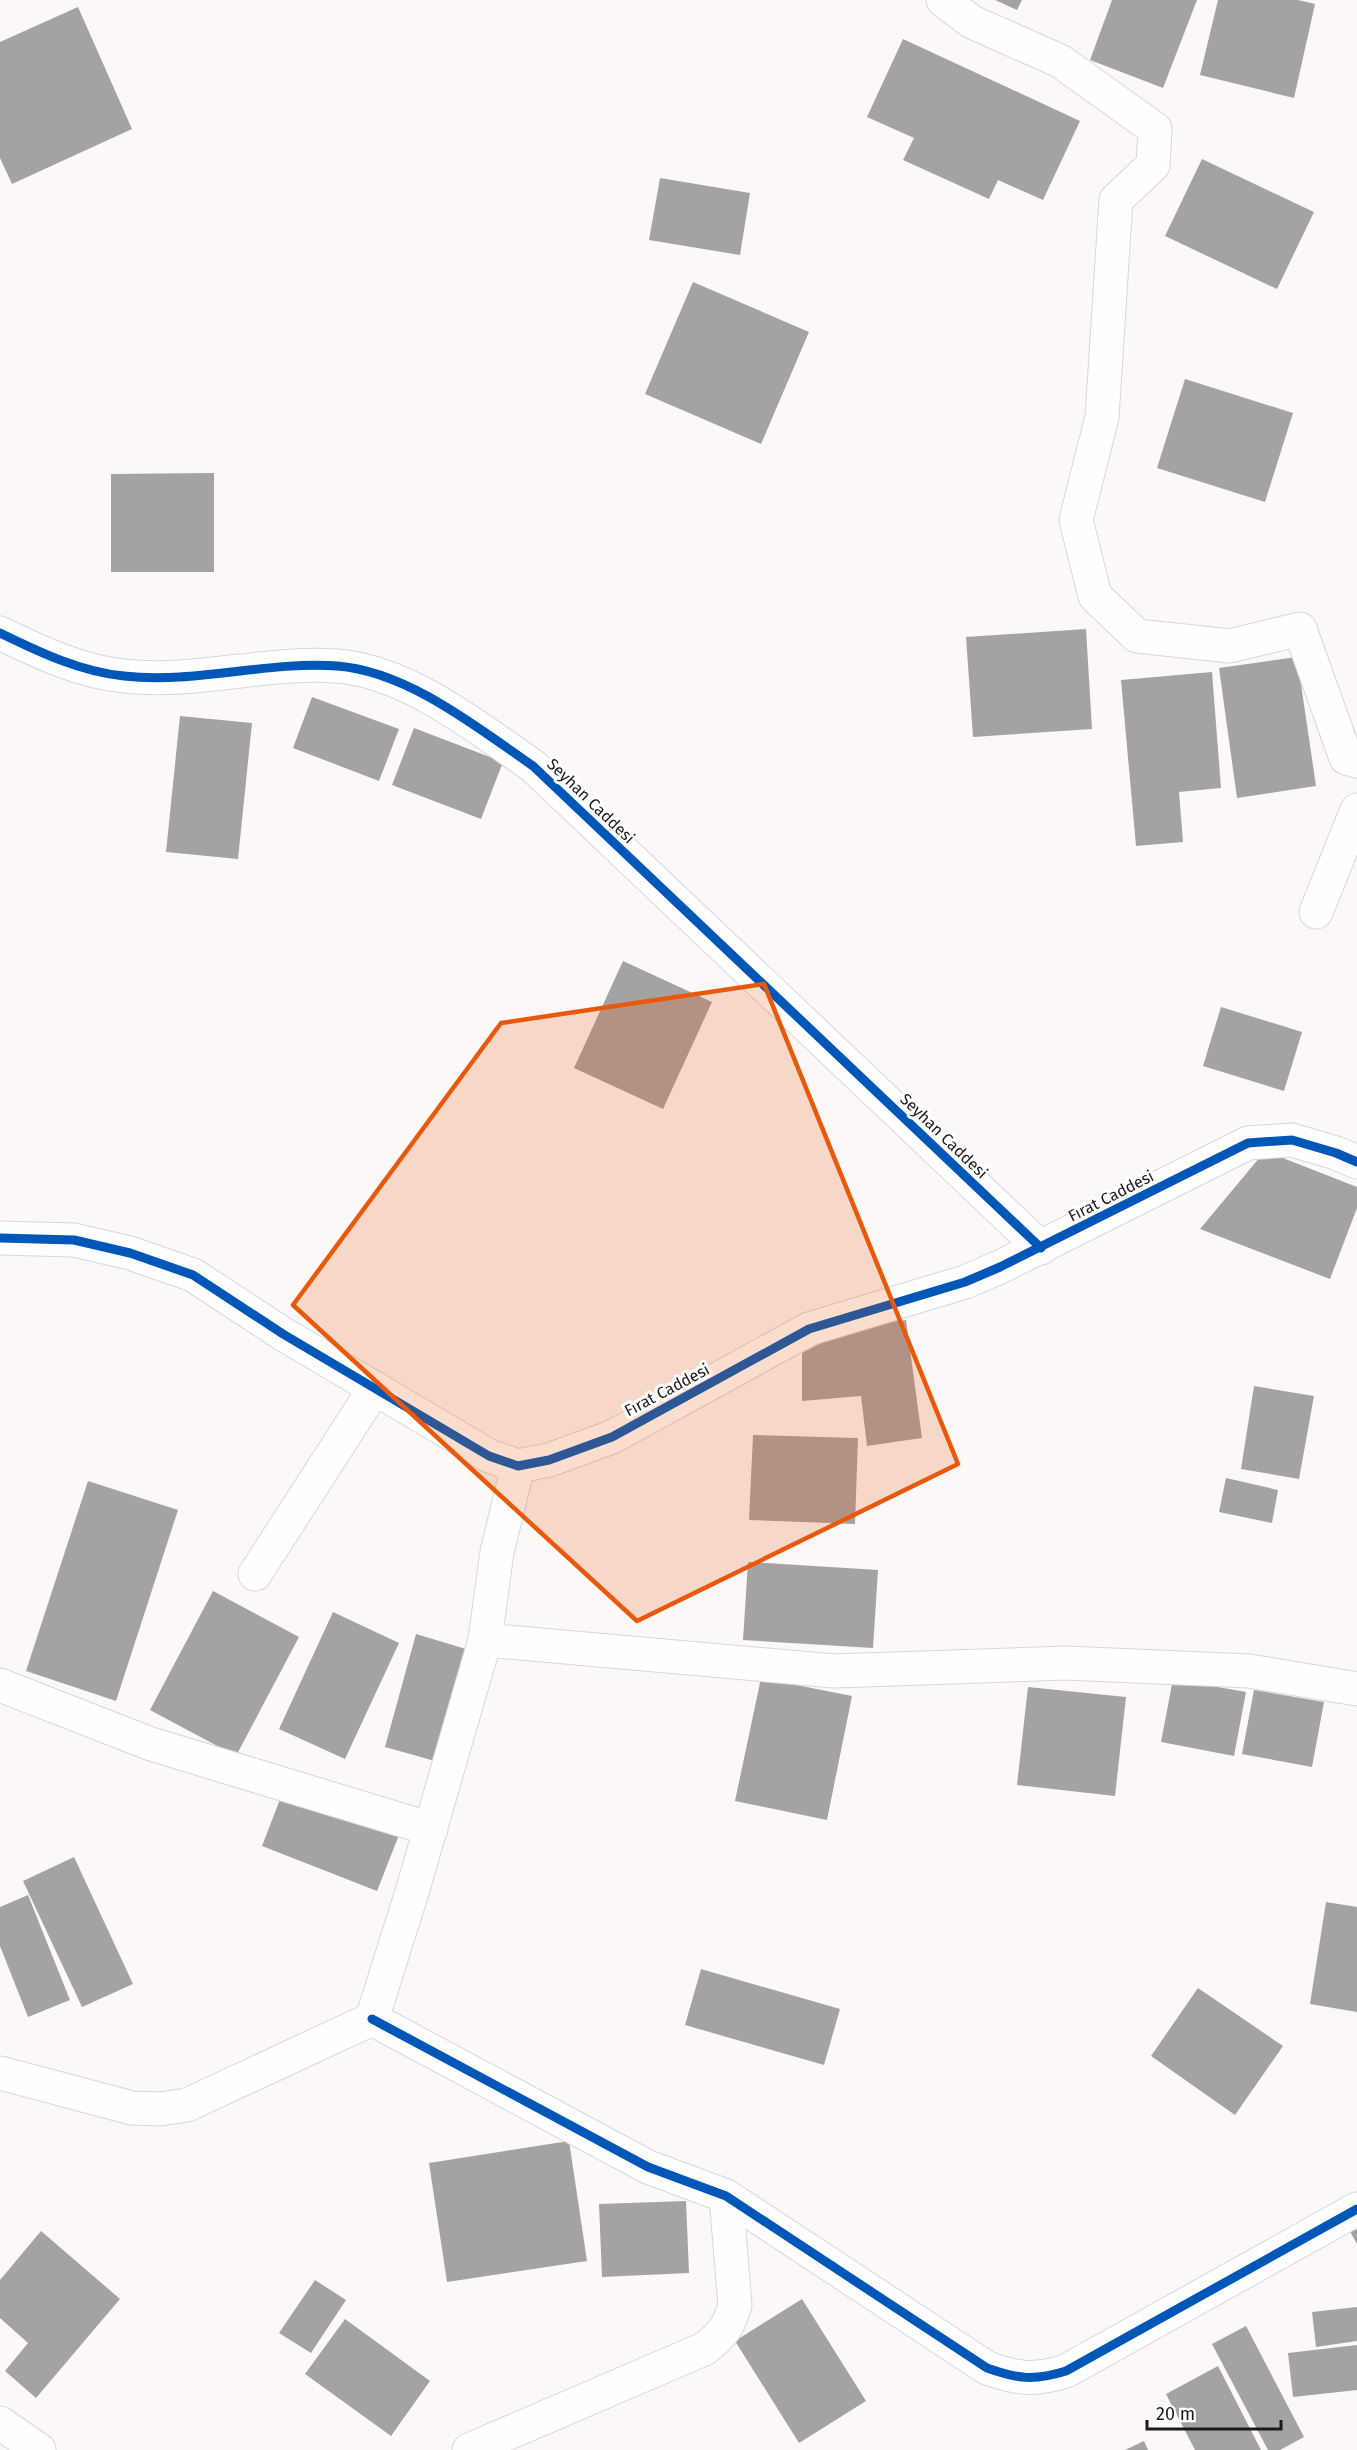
<svg xmlns="http://www.w3.org/2000/svg" width="1357" height="2450" font-family="'Fira Sans',sans-serif">
	<rect width="100%" height="100%" fill="#fcf8f8"/>
	<path fill="#a5a2a2" d="M 995,0 L 1022,0 L 1017,10 Z
		M 1112,0 L 1197,0 L 1163,88 L 1090,60 Z
		M 1218,0 L 1298,0 L 1315,4 L 1294,98 L 1200,75 Z
		M 78,7 L 132,129 L 12,184 L 0,158 L 0,42 Z
		M 903,39 L 1080,121 L 1043,200 L 998,180 L 989,199 L 903,160 L 914,138 L 867,117 Z
		M 1202,159 L 1314,212 L 1277,289 L 1165,236 Z
		M 660,178 L 750,193 L 740,255 L 649,240 Z
		M 693,282 L 809,332 L 761,444 L 645,394 Z
		M 1185,379 L 1293,413 L 1265,502 L 1157,468 Z
		M 214,473 L 214,572 L 111,572 L 111,474 Z
		M 1086,629 L 1092,729 L 973,737 L 966,637 Z
		M 1297,657 L 1316,786 L 1237,798 L 1219,668 Z
		M 1212,672 L 1221,788 L 1179,792 L 1183,842 L 1136,846 L 1121,680 Z
		M 312,697 L 399,729 L 379,781 L 293,748 Z
		M 180,716 L 252,723 L 238,859 L 166,852 Z
		M 414,728 L 503,762 L 481,819 L 392,785 Z
		M 623,961 L 712,1002 L 663,1109 L 574,1068 Z
		M 1221,1007 L 1302,1032 L 1284,1091 L 1203,1066 Z
		M 1265,1151 L 1357,1187 L 1357,1208 L 1330,1279 L 1200,1229 Z
		M 906,1320 L 922,1438 L 867,1446 L 861,1396 L 802,1401 L 802,1353 L 852,1327 Z
		M 1254,1386 L 1314,1396 L 1299,1479 L 1241,1469 Z
		M 753,1435 L 858,1438 L 855,1524 L 749,1520 Z
		M 1226,1478 L 1278,1490 L 1272,1523 L 1219,1512 Z
		M 88,1481 L 178,1510 L 116,1701 L 26,1671 Z
		M 748,1562 L 878,1570 L 873,1648 L 743,1640 Z
		M 213,1591 L 299,1637 L 236,1756 L 150,1710 Z
		M 333,1612 L 399,1643 L 345,1759 L 279,1729 Z
		M 416,1634 L 466,1649 L 435,1761 L 385,1747 Z
		M 761,1678 L 852,1696 L 827,1820 L 735,1801 Z
		M 1173,1679 L 1246,1692 L 1234,1756 L 1161,1742 Z
		M 1028,1687 L 1126,1697 L 1115,1796 L 1017,1785 Z
		M 1254,1690 L 1324,1702 L 1312,1767 L 1242,1754 Z
		M 284,1789 L 399,1835 L 377,1891 L 262,1846 Z
		M 74,1857 L 133,1984 L 82,2007 L 23,1881 Z
		M 28,1895 L 70,2000 L 28,2017 L 0,1946 L 0,1907 Z
		M 1326,1902 L 1357,1907 L 1357,2012 L 1310,2004 Z
		M 701,1969 L 840,2009 L 824,2065 L 685,2025 Z
		M 1198,1988 L 1283,2046 L 1235,2115 L 1151,2056 Z
		M 569,2141 L 587,2261 L 447,2282 L 429,2163 Z
		M 686,2201 L 689,2273 L 602,2277 L 599,2204 Z
		M 1357,2222 L 1357,2244 L 1348,2228 Z
		M 41,2231 L 120,2299 L 36,2398 L 5,2371 L 28,2343 L 0,2318 L 0,2280 Z
		M 315,2280 L 346,2300 L 311,2353 L 279,2333 Z
		M 802,2299 L 866,2401 L 799,2443 L 735,2341 Z
		M 1357,2307 L 1357,2341 L 1316,2347 L 1312,2312 Z
		M 345,2319 L 430,2381 L 391,2436 L 305,2374 Z
		M 1246,2326 L 1304,2437 L 1280,2450 L 1268,2450 L 1212,2344 Z
		M 1357,2345 L 1357,2390 L 1293,2397 L 1288,2353 Z
		M 1218,2366 L 1261,2450 L 1195,2450 L 1166,2394 Z
		M 1144,2441 L 1148,2450 L 1125,2450 Z"/>
	<g fill="none" stroke-linecap="round" stroke-linejoin="round">
		<g stroke="#d9d6d6" stroke-width="35">
			<path id="minor" d="M 943,0 L 972,22 L 1060,61 L 1155,129 L 1153,165 L 1116,200 L 1102,417 L 1076,520 L 1095,596 L 1137,636 L 1230,646 L 1300,629 L 1346,758 L 1357,761
				M 1316,912 L 1357,810
				M 255,1574 L 375,1388
				M 485,1640 L 834,1671 L 1066,1663 L 1249,1671 L 1357,1689
				M 0,1685 L 151,1744 L 431,1829
				M 372,2019 L 648,2167 L 726,2196 L 987,2368 C 1018,2379 1034,2381 1066,2371 L 1357,2209
				M 0,2073 L 132,2108 L 160,2109 L 187,2105 L 372,2019 L 412,1892 L 485,1640 L 497,1552 L 518,1466
				M 0,2423 L 39,2450
				M 469,2450 L 704,2349 C 722,2336 729,2326 735,2305 L 726,2196"/>
		</g>
		<g stroke="#d9d6d6" stroke-width="35">
			<path id="tertiary" d="M 0,633 C 39,652 81,672 124,676 C 195,684 266,661 337,666 C 407,671 478,728 533,766 L 1041,1248
				M 0,1238 L 74,1240 L 130,1253 L 193,1275 L 283,1334 L 489,1456 L 518,1466 L 549,1460 L 612,1437 L 809,1329 L 965,1282 L 1000,1267 L 1248,1143 L 1292,1140 L 1336,1153 L 1357,1162"/>
		</g>
		<use href="#minor" stroke="#fffefe" stroke-width="33"/>
		<use href="#tertiary" stroke="#fffefe" stroke-width="33"/>
		<g stroke="#fff" stroke-width="13">
			<path id="cycleway" d="M 0,633 C 39,652 81,672 124,676 C 195,684 266,661 337,666 C 407,671 478,728 533,766 L 1041,1248
				M 0,1238 L 74,1240 L 130,1253 L 193,1275 L 283,1334 L 489,1456 L 518,1466 L 549,1460 L 612,1437 L 809,1329 L 965,1282 L 1000,1267 L 1248,1143 L 1292,1140 L 1336,1153 L 1357,1162
				M 372,2019 L 648,2167 L 726,2196 L 987,2368 C 1018,2379 1034,2381 1066,2371 L 1357,2209"/>
		</g>
		<use href="#cycleway" stroke="#0057b8" stroke-width="9"/>
	</g>
	<path fill="#e8590c" fill-opacity="0.2" stroke="#e8590c" stroke-width="4.5" stroke-linejoin="round" d="M 764,984 L 958,1464 L 637,1621 L 293,1305 L 501,1023 Z"/>
	<g text-anchor="middle" dominant-baseline="central" stroke-width="6" stroke-linejoin="round" paint-order="stroke">
		<g font-size="16" fill="#1b1919" stroke="#fff">
			<text transform="translate(591 801) rotate(44)">Seyhan Caddesi</text>
			<text transform="translate(944 1136) rotate(44)">Seyhan Caddesi</text>
			<text transform="translate(1111 1196) rotate(-27)">Fırat Caddesi</text>
			<text transform="translate(667 1390) rotate(-28)">Fırat Caddesi</text>
		</g>
	</g>
	<path d="M1147 2420v9h134v-9" fill="none" stroke="#1b1919" stroke-width="3"/>
	<text x="1156" y="2420" font-size="18" fill="#1b1919" stroke="#ffffff" stroke-width="4.5" paint-order="stroke">20 m</text>
</svg>
